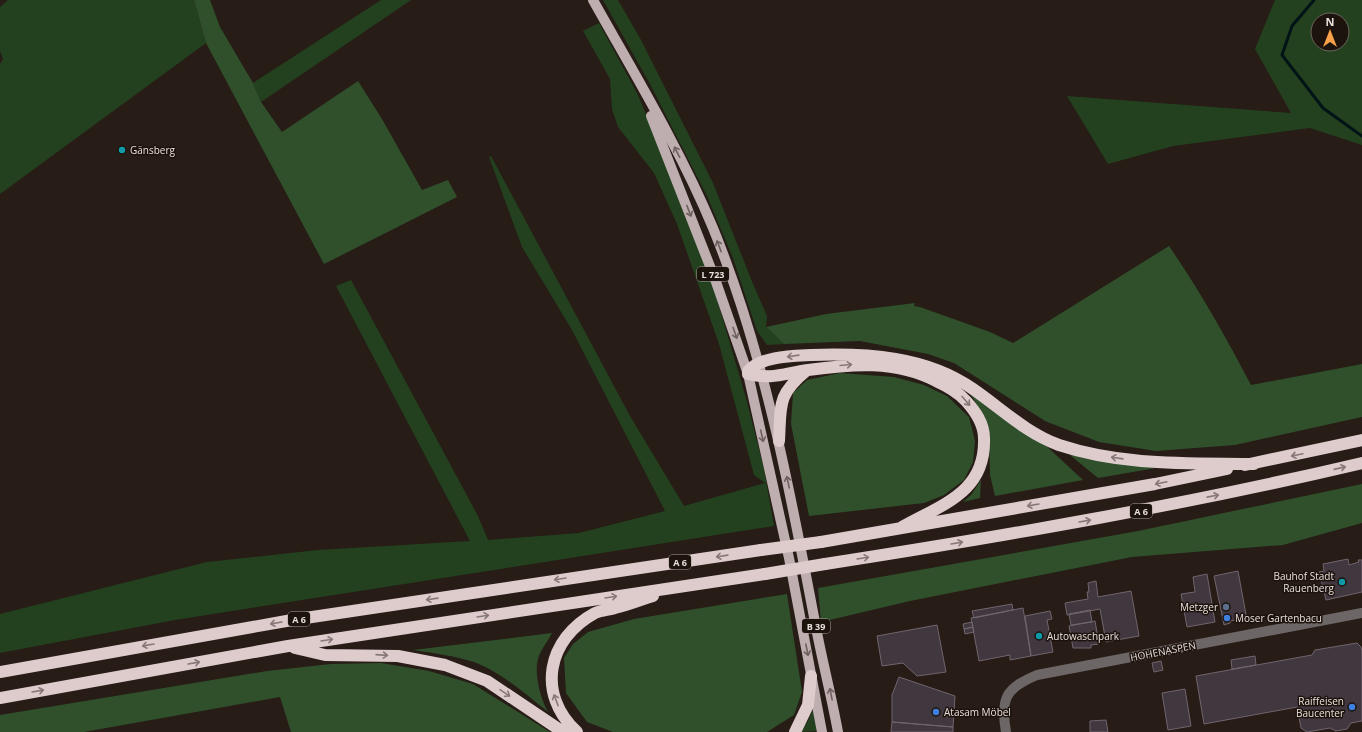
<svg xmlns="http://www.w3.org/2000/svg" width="1362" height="732" font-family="'Open Sans',sans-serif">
	<rect width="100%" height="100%" fill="#271c16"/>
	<path fill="#23411f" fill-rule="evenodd" d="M 8,0 L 194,0 L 206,43 L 0,194 L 0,64 L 3,59 L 0,51 L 0,7 Z
		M 381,0 L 411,0 L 261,102 L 253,83 Z
		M 603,0 L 618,0 L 641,40 L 713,183 L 753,284 L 767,316 L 766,327 L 784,344 L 767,345 L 757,331 L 733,258 L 707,196 L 651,86 Z
		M 1275,0 L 1362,0 L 1362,145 L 1310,128 L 1173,146 L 1108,164 L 1067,96 L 1291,113 L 1255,49 ZM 1318,20 L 1342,20 L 1342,44 L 1318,44 Z
		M 599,23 L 637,93 L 658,142 L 714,289 L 746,398 L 764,469 L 774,526 L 175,620 L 0,653 L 0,614 L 207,562 L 318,550 L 470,541 L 336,286 L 351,280 L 478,516 L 488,540 L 579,533 L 665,511 L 572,330 L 522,247 L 489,157 L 491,156 L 630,416 L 684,506 L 765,483 L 754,475 L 719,344 L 677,224 L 654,173 L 618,127 L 612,109 L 610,79 L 583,31 Z
		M 812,711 L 814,711 L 817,731 L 800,732 L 808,721 Z"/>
	<path fill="#2f502b" d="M 194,0 L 210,0 L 220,27 L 253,83 L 261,102 L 282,132 L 358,81 L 382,119 L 422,190 L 448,180 L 457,197 L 324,264 L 206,43 Z
		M 1169,246 C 1200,291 1226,337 1251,385 L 1362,364 L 1362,417 L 1235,445 L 1156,451 L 1099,442 L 1045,421 L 954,363 L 928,354 L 860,341 L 784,344 L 766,327 L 826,314 L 915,303 L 914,306 L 920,307 L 990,332 L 1013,343 Z
		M 840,373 L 894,377 L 924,385 L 947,396 L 969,417 L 975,441 L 973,462 L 964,480 L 944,495 L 924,503 L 809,516 L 791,424 L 793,393 L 807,380 Z
		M 970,393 L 1041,441 L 1083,480 L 995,496 L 990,475 L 989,435 L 978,407 Z
		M 1070,454 L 1156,468 L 1098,478 L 1071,456 Z
		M 981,480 L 980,498 L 963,502 L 971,495 Z
		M 1362,484 L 1362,523 L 1283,545 L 1132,557 L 910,601 L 821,622 L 818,588 L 1138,531 Z
		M 787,594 L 802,692 L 794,715 L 767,732 L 613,732 L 587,722 L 566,693 L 564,658 L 573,644 L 588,632 L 634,619 Z
		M 552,633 C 548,641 542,648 539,656 C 533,671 540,698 548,712 C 527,695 499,671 474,662 C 454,656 434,653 413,650 Z
		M 381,663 L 429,671 L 473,684 L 550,732 L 291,732 L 280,697 L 84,732 L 0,732 L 0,715 L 267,671 L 331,664 Z"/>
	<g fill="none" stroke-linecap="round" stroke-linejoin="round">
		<path stroke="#001417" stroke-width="3" d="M 1314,0 L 1292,26 L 1282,55 L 1323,108 L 1362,136"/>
	</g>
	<path fill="#41373f" stroke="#71656e" d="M 1348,559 L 1349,565 L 1359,562 L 1358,560 L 1362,560 L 1362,592 L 1326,600 L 1319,572 L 1324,571 L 1323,564 Z
		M 1238,571 L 1247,620 L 1238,622 L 1235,620 L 1230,621 L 1230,623 L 1224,625 L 1214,576 Z
		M 1207,574 L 1215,622 L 1187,627 L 1181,594 L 1195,592 L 1193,577 Z
		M 1096,581 L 1098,597 L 1131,591 L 1139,636 L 1106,642 L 1100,609 L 1067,615 L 1065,603 L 1088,599 L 1087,592 L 1089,592 L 1088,583 Z
		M 1012,604 L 1013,610 L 974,618 L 972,611 Z
		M 1023,608 L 1031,656 L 1010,660 L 1010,655 L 979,661 L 971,618 Z
		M 1090,610 L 1092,622 L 1071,625 L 1069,614 Z
		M 1050,611 L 1052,619 L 1047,620 L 1053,652 L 1031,656 L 1025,616 Z
		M 1095,621 L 1099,644 L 1091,645 L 1091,648 L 1073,648 L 1069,626 Z
		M 972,622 L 973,627 L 964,629 L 963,624 Z
		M 937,625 L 946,672 L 917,676 L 903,663 L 882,666 L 877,636 Z
		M 973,627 L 974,632 L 965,634 L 964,629 Z
		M 1357,643 L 1361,647 L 1362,651 L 1362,721 L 1351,723 L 1347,729 L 1336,731 L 1330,728 L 1307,732 L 1301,728 L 1297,707 L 1204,724 L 1196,676 L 1312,655 L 1315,650 Z
		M 1255,656 L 1256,665 L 1232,669 L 1231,660 Z
		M 1161,661 L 1163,670 L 1154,672 L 1152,663 Z
		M 899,677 L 955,696 L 953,727 L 892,722 L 892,695 Z
		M 1185,689 L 1191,726 L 1168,730 L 1162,693 Z
		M 1106,720 L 1108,732 L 1090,732 L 1090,721 Z
		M 892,722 L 953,727 L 953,732 L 891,732 Z"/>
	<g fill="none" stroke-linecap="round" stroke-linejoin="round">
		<path stroke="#6d6666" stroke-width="10" d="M 1006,732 C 1000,698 1006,688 1037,675 L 1362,613"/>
		<path stroke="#beaeaf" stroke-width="10" d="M 593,0 C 635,75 680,149 713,228 C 764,353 789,485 814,617 C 821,656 831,694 838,732
			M 651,116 L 715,279 L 748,374 L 789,558 L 822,732"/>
		<path stroke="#decbcc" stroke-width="12" d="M 779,441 C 781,405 777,395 806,371
			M 1245,465 L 1362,440
			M 902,527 C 943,504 986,492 984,438 C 984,423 975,411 966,401 C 957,391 947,386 936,381 C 895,360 852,364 808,370 C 785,373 772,380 748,374 L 748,371 C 762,356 792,356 811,355 C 867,353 926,356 973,389 C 1002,409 1026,433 1059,445 C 1122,466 1188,463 1254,464
			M 821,542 L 1155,484 L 1227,469
			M 825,564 C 1005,536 1184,505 1362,463
			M 295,648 L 325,655 L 398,656 L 445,665 L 487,681 L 563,732
			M 0,672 L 292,620 L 761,550
			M 0,698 L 288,646 L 765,574
			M 577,732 C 536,694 547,639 595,613 C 601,610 609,610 615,608 C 628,605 640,600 653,596
			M 795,732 L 808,705 L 811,676"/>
		<path stroke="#decbcc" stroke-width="12" d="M 761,550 L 821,542
			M 765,574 L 825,564"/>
	</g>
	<defs><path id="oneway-shaft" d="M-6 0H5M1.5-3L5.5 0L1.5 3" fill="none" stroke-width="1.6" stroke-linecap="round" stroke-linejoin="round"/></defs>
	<g stroke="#6e605e">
		<use href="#oneway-shaft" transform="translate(677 152) rotate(-117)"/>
		<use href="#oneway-shaft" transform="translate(689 211) rotate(69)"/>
		<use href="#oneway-shaft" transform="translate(719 246) rotate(-111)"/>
		<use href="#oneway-shaft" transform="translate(735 333) rotate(71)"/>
		<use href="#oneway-shaft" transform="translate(762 436) rotate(77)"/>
		<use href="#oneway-shaft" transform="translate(788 482) rotate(-102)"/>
		<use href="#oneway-shaft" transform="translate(807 650) rotate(79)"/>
		<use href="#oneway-shaft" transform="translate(831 694) rotate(-101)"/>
	</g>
	<g stroke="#877876">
		<use href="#oneway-shaft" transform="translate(793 356) rotate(172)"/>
		<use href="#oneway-shaft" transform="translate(846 365) rotate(-5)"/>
		<use href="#oneway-shaft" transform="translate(966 401) rotate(49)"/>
		<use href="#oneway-shaft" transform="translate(1297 455) rotate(168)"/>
		<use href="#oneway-shaft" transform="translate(1117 458) rotate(-172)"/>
		<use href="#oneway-shaft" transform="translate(1340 468) rotate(-13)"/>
		<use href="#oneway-shaft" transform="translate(1161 483) rotate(168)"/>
		<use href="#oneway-shaft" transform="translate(1213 496) rotate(-11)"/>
		<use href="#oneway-shaft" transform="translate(1033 505) rotate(170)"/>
		<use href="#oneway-shaft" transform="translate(1085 521) rotate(-10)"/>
		<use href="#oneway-shaft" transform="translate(957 543) rotate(-10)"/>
		<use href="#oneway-shaft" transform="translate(722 556) rotate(172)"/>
		<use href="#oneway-shaft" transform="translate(863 558) rotate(-9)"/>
		<use href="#oneway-shaft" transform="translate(560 579) rotate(171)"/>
		<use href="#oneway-shaft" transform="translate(611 597) rotate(-9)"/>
		<use href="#oneway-shaft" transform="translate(432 599) rotate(172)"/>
		<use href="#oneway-shaft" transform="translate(483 616) rotate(-9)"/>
		<use href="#oneway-shaft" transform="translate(276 623) rotate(170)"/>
		<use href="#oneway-shaft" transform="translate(327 640) rotate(-9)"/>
		<use href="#oneway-shaft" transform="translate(148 645) rotate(170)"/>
		<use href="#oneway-shaft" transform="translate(382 655) rotate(4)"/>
		<use href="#oneway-shaft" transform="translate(194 663) rotate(-10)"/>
		<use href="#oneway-shaft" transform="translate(38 691) rotate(-10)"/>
		<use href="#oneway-shaft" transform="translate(505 693) rotate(34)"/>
		<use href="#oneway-shaft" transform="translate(556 700) rotate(-110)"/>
	</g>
	<g fill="#0f9aa8" stroke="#1d130d" stroke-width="1.5">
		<circle cx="122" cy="150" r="4"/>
		<circle cx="1342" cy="582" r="4"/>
		<circle cx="1039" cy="636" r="4"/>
	</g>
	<circle fill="#5c6f8a" stroke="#1d130d" stroke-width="1.5" cx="1226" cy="607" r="4"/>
	<g fill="#3f7fe0" stroke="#1d130d" stroke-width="1.5">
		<circle cx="1227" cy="618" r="4"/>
		<circle cx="1352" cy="707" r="4"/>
		<circle cx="936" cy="712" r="4"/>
	</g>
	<g text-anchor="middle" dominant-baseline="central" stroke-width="3" stroke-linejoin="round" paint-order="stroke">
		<g fill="#1d130d" stroke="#aba29e" stroke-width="1">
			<rect x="697" y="267" width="32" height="14" rx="3"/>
			<rect x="1130" y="504" width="22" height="14" rx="3"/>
			<rect x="669" y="555" width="22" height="14" rx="3"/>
			<rect x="288" y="612" width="22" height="14" rx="3"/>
			<rect x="802" y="619" width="28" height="14" rx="3"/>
		</g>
		<g font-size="9" font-weight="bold" fill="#e8e0dc">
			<text x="713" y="274">L 723</text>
			<text x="1141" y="511">A 6</text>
			<text x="680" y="562">A 6</text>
			<text x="299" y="619">A 6</text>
			<text x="816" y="626">B 39</text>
		</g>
		<g font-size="10" fill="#e8e0dc" stroke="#1d130d" text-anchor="start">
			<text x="130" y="150">Gänsberg</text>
			<text x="1334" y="576" text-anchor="end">Bauhof Stadt<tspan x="1334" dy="12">Rauenberg</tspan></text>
			<text x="1218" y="607" text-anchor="end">Metzger</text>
			<text x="1235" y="618">Moser Gartenbacu</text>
			<text x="1047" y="636">Autowaschpark</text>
			<text x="1344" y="701" text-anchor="end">Raiffeisen<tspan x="1344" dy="12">Baucenter</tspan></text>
			<text x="944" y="712">Atasam Möbel</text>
		</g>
		<g font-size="10" fill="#e8e0dc" stroke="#1d130d">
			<text transform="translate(1163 651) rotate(-11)">HOHENASPEN</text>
		</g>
	</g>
	<g transform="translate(1330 32)"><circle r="19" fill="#1d130d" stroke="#6e6560"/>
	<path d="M0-3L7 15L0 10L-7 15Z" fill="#f8a14a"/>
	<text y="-6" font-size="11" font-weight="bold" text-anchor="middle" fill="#e8e0dc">N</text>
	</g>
</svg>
